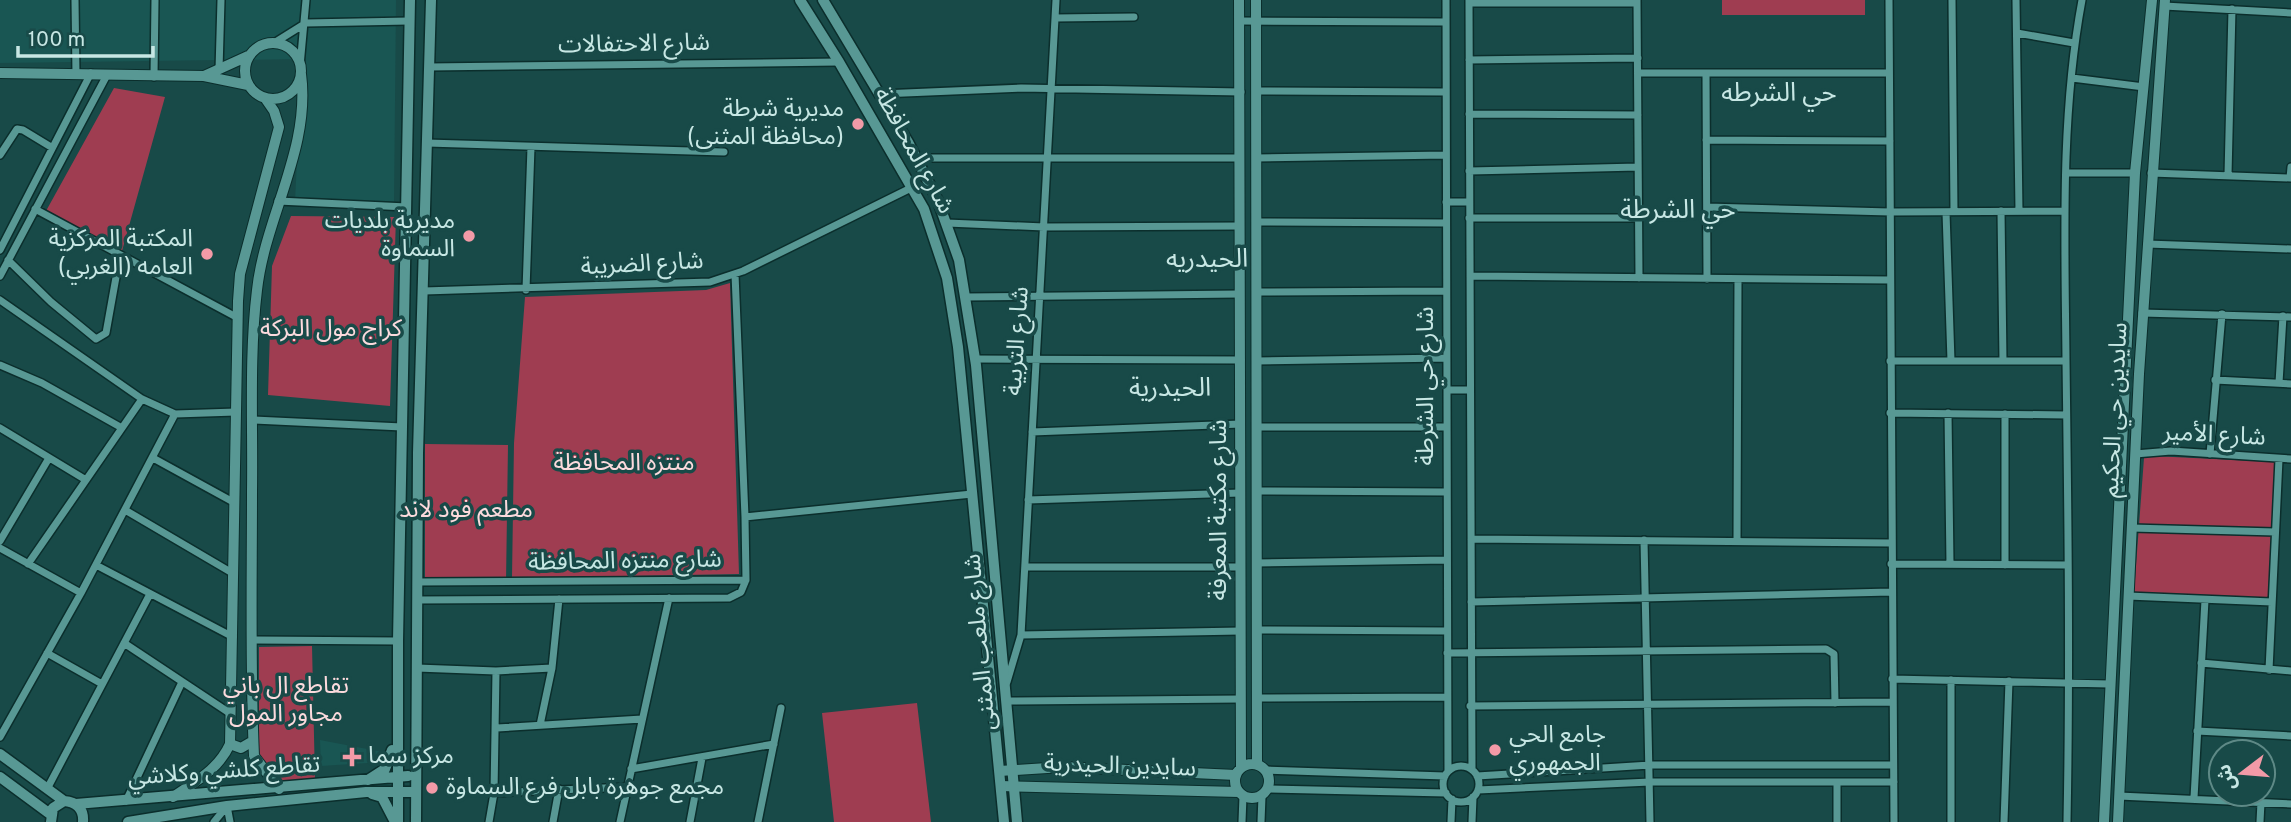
<svg xmlns="http://www.w3.org/2000/svg" width="2291" height="822" font-family="Overpass,'Noto Sans Arabic',sans-serif">
	<rect width="100%" height="100%" fill="#184a48"/>
	<path fill="#195653" d="M 0,0 L 396,0 L 394,202 L 295,201 L 302,59 L 0,63 Z
		M 320,740 L 383,752 L 383,762 L 321,766 Z"/>
	<path fill="#9f3d51" d="M 1722,0 L 1865,0 L 1865,15 L 1722,15 Z
		M 114,88 L 165,97 L 122,251 L 46,211 Z
		M 291,216 L 396,217 L 390,406 L 268,395 L 272,266 Z
		M 730,283 L 739,574 L 512,578 L 514,443 L 525,297 L 706,290 Z
		M 425,444 L 508,445 L 506,582 L 425,577 Z
		M 2153,456 L 2275,462 L 2268,599 L 2134,593 L 2144,458 Z
		M 312,646 L 315,780 L 282,784 L 259,755 L 259,647 Z
		M 917,703 L 931,822 L 834,822 L 822,713 Z"/>
	<g fill="none" stroke-linecap="round" stroke-linejoin="round">
		<g stroke="#0b2e2c" stroke-width="10">
			<path id="minor" d="M 75,0 L 76,75
				M 1446,0 L 1448,771
				M 1469,0 L 1472,769
				M 1637,0 L 1639,278
				M 1889,0 L 1894,822
				M 1952,0 L 1954,211
				M 2016,0 L 2019,211
				M 1469,3 L 1637,3
				M 2164,6 L 2291,13
				M 1055,18 L 1134,17
				M 1239,21 L 1445,22
				M 306,23 L 409,21
				M 2017,33 L 2074,43
				M 274,43 L 306,23
				M 1469,60 L 1638,58
				M 300,66 L 306,0
				M 429,67 L 839,62
				M 219,70 L 221,0
				M 1638,73 L 1889,73
				M 1706,73 L 1707,279
				M 154,77 L 155,0
				M 2072,78 L 2144,87
				M 1256,91 L 1445,92
				M 881,94 L 1021,88 L 1241,92
				M 1469,114 L 1638,115
				M 1706,140 L 1890,141
				M 427,143 L 724,152
				M 0,155 L 17,129 L 23,130 L 51,147
				M 917,158 L 1240,158
				M 1256,158 L 1446,155
				M 1469,171 L 1638,167
				M 2067,173 L 2135,173
				M 2151,173 L 2291,178
				M 2228,175 L 2232,9
				M 2290,178 L 2291,167
				M 278,201 L 407,207
				M 1446,202 L 1469,202
				M 1707,207 L 1890,212 L 2064,211
				M 35,209 L 238,318
				M 2001,211 L 2003,361
				M 1946,212 L 1951,361
				M 1469,218 L 1639,218
				M 1256,222 L 1446,223
				M 947,223 L 1044,227 L 1240,226
				M 2147,244 L 2291,249
				M 0,250 L 91,73
				M 8,260 L 51,302 L 96,339 L 106,333 L 120,255
				M 0,276 L 107,75
				M 1470,276 L 1890,280
				M 526,290 L 531,147
				M 424,291 L 710,282 L 743,271 L 913,187
				M 1256,292 L 1446,291
				M 966,297 L 1240,294
				M 0,300 L 142,399 L 175,414 L 236,412
				M 2142,313 L 2291,317
				M 976,359 L 1241,360
				M 1256,361 L 1446,358
				M 1890,361 L 2066,361
				M 0,365 L 42,383 L 122,428
				M 2215,380 L 2291,384
				M 2279,383 L 2283,316
				M 1447,390 L 1470,390
				M 1890,413 L 2066,415
				M 1948,413 L 1950,564
				M 2005,414 L 2005,565
				M 253,420 L 402,427
				M 1256,427 L 1446,427
				M 0,428 L 86,480
				M 1032,432 L 1241,424
				M 2135,454 L 2171,451 L 2291,459
				M 2210,454 L 2222,314
				M 153,458 L 235,503
				M 1256,491 L 1446,492
				M 1028,500 L 1240,493
				M 125,510 L 234,574
				M 745,517 L 972,494
				M 2132,528 L 2275,532
				M 1471,539 L 1891,543
				M 1644,540 L 1650,822
				M 0,541 L 49,458
				M 1737,541 L 1738,279
				M 0,548 L 81,593
				M 1256,563 L 1447,560
				M 28,564 L 142,399
				M 1891,564 L 2068,565
				M 96,565 L 233,637
				M 1025,567 L 1240,567
				M 417,582 L 746,580
				M 2128,596 L 2272,602
				M 417,600 L 729,598 L 741,592 L 746,580 L 745,517 L 735,274
				M 1471,602 L 1891,592
				M 1256,630 L 1447,631
				M 1021,635 L 1241,631
				M 252,640 L 398,641
				M 124,643 L 231,714
				M 47,653 L 102,684
				M 1447,653 L 1826,649 L 1834,654 L 1835,703
				M 2201,663 L 2291,671
				M 417,668 L 496,671 L 552,668
				M 2269,670 L 2279,459
				M 1892,679 L 2109,684
				M 1951,680 L 1951,822
				M 1007,682 L 1021,635 L 1056,0
				M 1256,698 L 1447,697
				M 1008,701 L 1241,699
				M 1470,706 L 1892,702
				M 540,725 L 552,668 L 559,599
				M 497,728 L 642,719
				M 2197,731 L 2291,736
				M 0,737 L 81,593 L 175,414
				M1443 784a18 18 0 1 1 36 0a18 18 0 1 1-36 0Z
				M 631,769 L 774,744
				M 1266,770 L 1445,776
				M 1477,776 L 1650,765 L 1892,765
				M 47,789 L 150,594
				M 1268,789 L 1446,793
				M 1478,790 L 1650,782 L 1894,782
				M 494,793 L 627,787
				M 2119,796 L 2291,804
				M 2194,798 L 2205,600
				M 126,801 L 182,682
				M 227,806 L 230,822
				M 214,822 L 227,806
				M 489,822 L 494,793 L 496,671
				M 553,822 L 559,789
				M 620,822 L 669,598
				M 690,822 L 702,758
				M 758,822 L 781,708
				M 1242,822 L 1243,796
				M 1261,822 L 1262,796
				M 1451,822 L 1452,799
				M 1472,822 L 1473,797
				M 1837,822 L 1837,782
				M 2004,822 L 2009,681
				M 2067,822 C 2070,668 2068,514 2066,360 C 2065,241 2060,118 2082,0
				M 2260,822 L 2261,802"/>
		</g>
		<g stroke="#0b2e2c" stroke-width="12">
			<path id="tertiary" d="M 1239,0 L 1241,768
				M 1256,0 L 1257,764
				M245 71a28 28 0 1 1 56 0a28 28 0 1 1-56 0Z
				M 0,73 L 204,76 L 248,85
				M 204,76 L 248,56
				M 230,744 L 241,748 L 253,741
				M1235 781a17 17 0 1 1 34 0a17 17 0 1 1-34 0Z
				M 1000,771 L 1063,767 L 1236,775
				M 1001,786 L 1239,792
				M 279,789 L 254,756 C 250,668 252,579 252,491 C 253,425 249,356 257,290 C 265,217 311,148 301,74
				M 173,797 C 196,781 218,770 230,744 L 238,301 L 240,274 L 279,127 L 274,111 L 265,98
				M 2104,822 L 2135,173 L 2152,0
				M 2118,822 L 2139,374 L 2165,0"/>
		</g>
		<g stroke="#0b2e2c" stroke-width="13">
			<path id="secondary" d="M 800,0 L 839,62 L 924,209 L 947,278 L 958,347 L 1004,822
				M 823,0 L 908,142 L 938,201 L 959,260 L 976,365 L 1017,822
				M 0,754 L 64,801
				M 0,777 L 50,814
				M 368,780 L 385,769 L 392,750
				M 372,794 L 382,797 L 394,820
				M 76,804 L 408,776
				M 51,822 L 53,808 L 64,801 C 77,802 84,809 83,822
				M 128,822 L 227,806 L 366,792 L 416,792
				M 398,822 L 398,641 L 410,0
				M 416,822 L 418,453 L 431,0"/>
		</g>
		<use href="#minor" stroke="#589894" stroke-width="7"/>
		<use href="#tertiary" stroke="#589894" stroke-width="10"/>
		<use href="#secondary" stroke="#589894" stroke-width="10"/>
	</g>
	<g fill="#f39aa7" stroke="#184a48" stroke-width="2.5">
		<circle cx="858" cy="124" r="7"/>
		<circle cx="469" cy="236" r="7"/>
		<circle cx="207" cy="254" r="7"/>
		<circle cx="1495" cy="750" r="7"/>
		<path d="M348.5 746.5h7v7h7v7h-7v7h-7v-7h-7v-7h7z"/>
		<circle cx="432" cy="788" r="7"/>
	</g>
	<g text-anchor="middle" dominant-baseline="central" stroke-width="7" stroke-linejoin="round" paint-order="stroke">
		<g font-size="24" fill="#c7e7e4" stroke="#184a48">
			<text transform="translate(634 45) rotate(-1)">شارع الاحتفالات</text>
			<text transform="translate(913 151) rotate(61)">شارع المحافظة</text>
			<text transform="translate(642 265) rotate(-3)">شارع الضريبة</text>
			<text transform="translate(1018 341) rotate(-86)">شارع التربية</text>
			<text transform="translate(1427 386) rotate(-90)">شارع حي الشرطة</text>
			<text transform="translate(2116 410) rotate(-87)">سايدين حي الحكيم</text>
			<text transform="translate(2214 436) rotate(3)">شارع الأمير</text>
			<text transform="translate(1220 510) rotate(-90)">شارع مكتبة المعرفة</text>
			<text transform="translate(625 562) rotate(-1)">شارع منتزه المحافظة</text>
			<text transform="translate(981 642) rotate(-95)">شارع ملعب المثنى</text>
			<text transform="translate(1120 767) rotate(2)">سايدين الحيدرية</text>
			<text transform="translate(224 772) rotate(-4)">تقاطع كلشي وكلاشي</text>
		</g>
		<g font-size="24" fill="#c7e7e4" stroke="#184a48" text-anchor="end">
			<text x="844" y="110">مديرية شرطة<tspan x="844" dy="28">(محافظة المثنى)</tspan></text>
			<text x="455" y="222">مديرية بلديات<tspan x="455" dy="28">السماوة</tspan></text>
			<text x="193" y="240">المكتبة المركزية<tspan x="193" dy="28">العامه (الغربي)</tspan></text>
			<text x="1509" y="736" text-anchor="start">جامع الحي<tspan x="1509" dy="28">الجمهوري</tspan></text>
			<text x="368" y="757" text-anchor="start">مركز سما</text>
			<text x="446" y="788" text-anchor="start">مجمع جوهرة بابل فرع السماوة</text>
		</g>
		<g font-size="24" fill="#fcdadd" stroke="#184a48">
			<text x="331" y="330">كراج مول البركة</text>
			<text x="624" y="464">منتزه المحافظة</text>
			<text x="466" y="511">مطعم فود لاند</text>
			<text x="286" y="687">تقاطع ال باني<tspan x="286" dy="28">مجاور المول</tspan></text>
		</g>
		<g font-size="26" fill="#c7e7e4" stroke="#184a48">
			<text x="1779" y="94">حي الشرطه</text>
			<text x="1678" y="211">حي الشرطة</text>
			<text x="1207" y="260">الحيدريه</text>
			<text x="1170" y="389">الحيدرية</text>
		</g>
	</g>
	<g transform="translate(2242 773) rotate(254)"><circle r="33" fill="#184a48" stroke="#5e8986" stroke-width="2"/>
	<path d="M0-5L12 26L0 18L-12 26Z" fill="#f39aa7"/>
	<text y="-10" font-size="19" font-weight="bold" text-anchor="middle" fill="#c7e7e4">ش</text>
	</g>
	<path d="M18 46v10h135v-10" fill="none" stroke="#c7e7e4" stroke-width="3.5"/>
	<text x="28" y="46" font-size="21" fill="#c7e7e4" stroke="#184a48" stroke-width="5" paint-order="stroke">100 m</text>
</svg>
